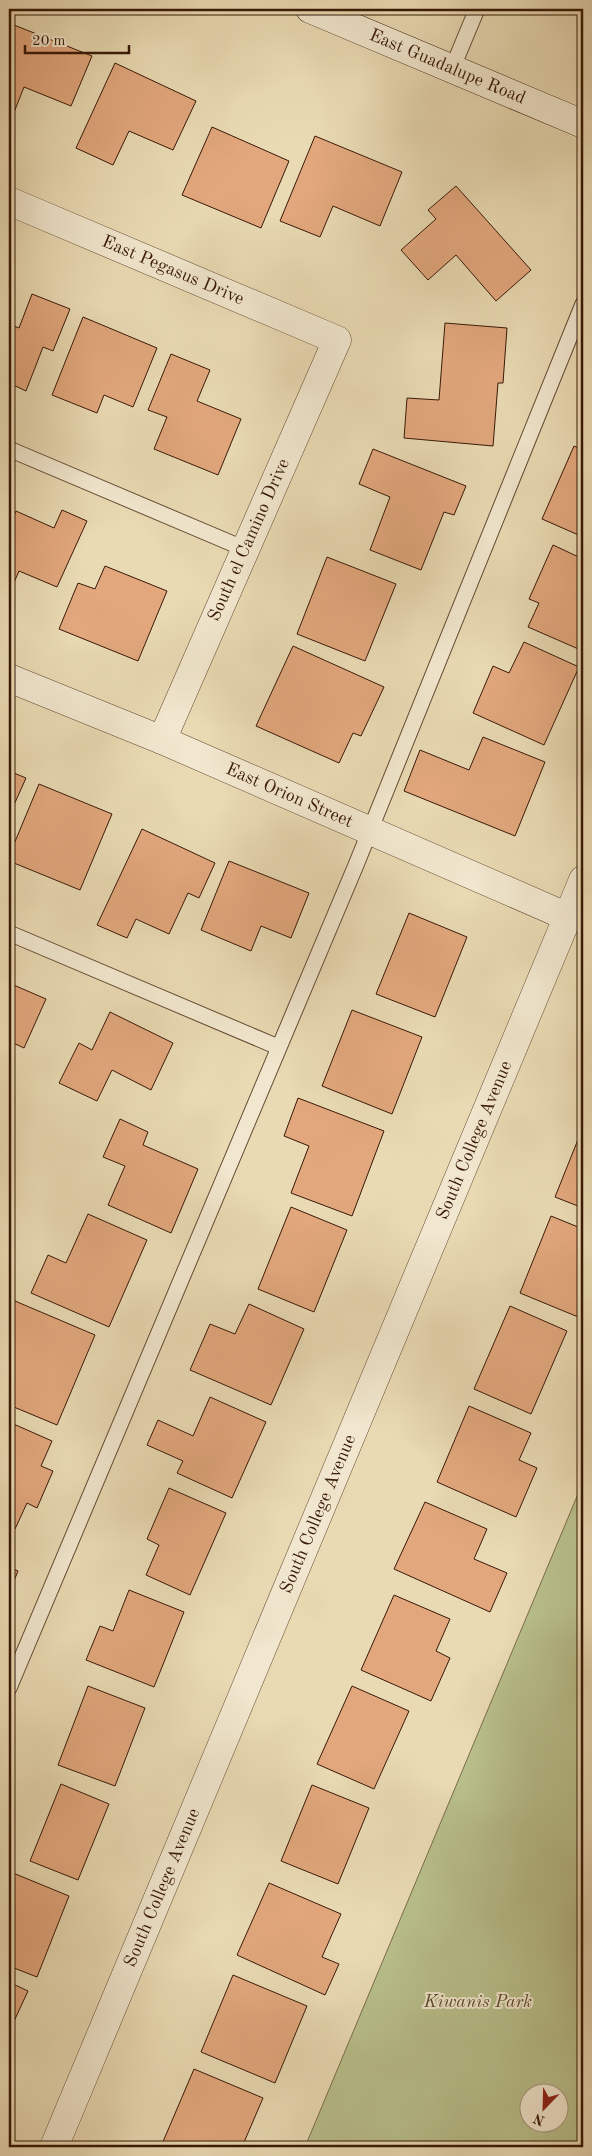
<svg xmlns="http://www.w3.org/2000/svg" width="592" height="2156" font-family="'Old Standard TT',serif">
	<rect width="100%" height="100%" fill="#e9dab3"/>
	<filter id="stains"><feTurbulence type="fractalNoise" baseFrequency=".004" numOctaves="4"/><feColorMatrix values="0 0 0 0 .2 0 0 0 0 .09 0 0 0 0 .02 0 0 0 .5 -.17"/></filter>
	<radialGradient id="worn" r=".72"><stop offset=".6" stop-color="#630" stop-opacity="0"/><stop offset="1" stop-color="#630" stop-opacity=".3"/></radialGradient>
	<path fill="#b8bf8b" stroke="#786c49" fill-rule="evenodd" d="M 583,1482 L 583,2147 L 305,2147 ZM 530,2094 L 560,2094 L 560,2124 L 530,2124 Z"/>
	<path fill="#e2a77d" stroke="#381807" d="M 9,23 L 92,56 L 71,106 L 24,87 L 11,120 L 9,119 Z
		M 115,63 L 196,101 L 173,150 L 129,131 L 113,165 L 76,148 Z
		M 212,127 L 289,161 L 261,228 L 182,195 Z
		M 315,136 L 402,172 L 380,226 L 333,206 L 320,237 L 280,221 Z
		M 456,186 L 531,270 L 496,301 L 456,255 L 428,280 L 401,250 L 436,219 L 428,210 Z
		M 32,294 L 70,309 L 53,351 L 43,347 L 26,391 L 9,383 L 9,324 L 19,328 Z
		M 83,317 L 157,348 L 133,407 L 104,395 L 97,413 L 52,395 Z
		M 445,323 L 507,328 L 503,383 L 498,383 L 493,446 L 404,438 L 407,398 L 439,400 Z
		M 171,354 L 210,370 L 197,401 L 241,419 L 218,475 L 154,449 L 167,417 L 148,410 Z
		M 574,446 L 583,450 L 583,537 L 542,519 Z
		M 373,449 L 466,486 L 454,515 L 444,512 L 421,570 L 370,550 L 390,497 L 359,484 Z
		M 62,510 L 87,521 L 57,587 L 19,571 L 9,594 L 9,527 L 16,511 L 54,528 Z
		M 553,545 L 583,559 L 583,651 L 528,627 L 539,603 L 529,599 Z
		M 327,557 L 396,584 L 365,661 L 297,634 Z
		M 105,566 L 167,591 L 138,661 L 59,629 L 78,583 L 95,589 Z
		M 524,642 L 579,667 L 544,745 L 473,713 L 493,666 L 509,673 Z
		M 293,646 L 384,687 L 361,736 L 353,733 L 339,763 L 256,726 Z
		M 483,737 L 545,762 L 515,836 L 404,791 L 420,750 L 469,770 Z
		M 9,771 L 26,778 L 9,816 Z
		M 39,784 L 112,814 L 80,890 L 9,861 L 9,856 Z
		M 142,829 L 215,863 L 199,898 L 188,893 L 169,934 L 136,919 L 127,938 L 97,925 Z
		M 229,861 L 309,893 L 291,938 L 261,926 L 251,951 L 201,930 Z
		M 409,913 L 467,937 L 435,1017 L 376,994 Z
		M 9,983 L 46,999 L 24,1048 L 9,1041 Z
		M 352,1010 L 422,1037 L 392,1114 L 322,1086 Z
		M 110,1012 L 173,1043 L 151,1090 L 112,1070 L 97,1101 L 59,1083 L 79,1043 L 92,1050 Z
		M 298,1098 L 384,1131 L 352,1216 L 291,1193 L 309,1146 L 284,1136 Z
		M 120,1119 L 148,1132 L 143,1145 L 198,1169 L 171,1233 L 108,1205 L 125,1166 L 103,1157 Z
		M 583,1127 L 583,1208 L 555,1197 Z
		M 291,1207 L 347,1230 L 314,1312 L 258,1289 Z
		M 88,1214 L 147,1240 L 109,1327 L 31,1293 L 48,1255 L 66,1263 Z
		M 551,1216 L 583,1229 L 583,1319 L 520,1293 Z
		M 15,1301 L 95,1335 L 57,1425 L 9,1405 L 9,1361 L 12,1353 L 9,1352 L 9,1314 Z
		M 249,1304 L 304,1329 L 271,1405 L 190,1370 L 210,1324 L 235,1334 Z
		M 510,1306 L 567,1331 L 531,1414 L 474,1389 Z
		M 210,1397 L 266,1422 L 232,1498 L 177,1473 L 183,1461 L 147,1445 L 158,1420 L 193,1436 Z
		M 469,1406 L 531,1433 L 519,1460 L 537,1468 L 516,1517 L 437,1482 Z
		M 9,1422 L 52,1441 L 41,1466 L 53,1471 L 37,1508 L 27,1503 L 15,1529 L 9,1526 Z
		M 169,1488 L 226,1513 L 190,1595 L 146,1575 L 159,1545 L 147,1539 Z
		M 425,1502 L 487,1529 L 474,1559 L 507,1573 L 490,1612 L 394,1569 Z
		M 9,1567 L 18,1571 L 9,1593 Z
		M 129,1590 L 184,1612 L 154,1687 L 86,1660 L 100,1626 L 113,1631 Z
		M 394,1595 L 450,1619 L 436,1651 L 450,1658 L 431,1701 L 361,1670 Z
		M 88,1686 L 145,1708 L 115,1786 L 58,1765 Z
		M 352,1686 L 409,1711 L 374,1789 L 317,1764 Z
		M 61,1784 L 109,1804 L 78,1880 L 30,1861 Z
		M 312,1785 L 369,1808 L 338,1884 L 281,1861 Z
		M 13,1873 L 69,1896 L 37,1977 L 9,1966 L 9,1884 Z
		M 269,1883 L 341,1914 L 322,1957 L 339,1964 L 325,1995 L 237,1955 Z
		M 233,1975 L 307,2006 L 275,2083 L 201,2052 Z
		M 9,1982 L 28,1991 L 9,2032 Z
		M 194,2069 L 263,2098 L 242,2147 L 170,2147 L 162,2144 Z"/>
	<g fill="none" stroke-linecap="round" stroke-linejoin="round">
		<g stroke="#644832" stroke-width="17">
			<path id="service" d="M 452,69 L 477,9
				M 9,449 L 245,549
				M 9,933 L 278,1047
				M 9,1688 L 356,865 L 583,304"/>
		</g>
		<g stroke="#644832" stroke-width="29">
			<g id="minor">
				<path id="s1" d="M 9,201 L 337,340 L 162,740"/>
				<path id="s2" d="M 9,678 L 162,740 L 568,917"/>
				<path id="s3" d="M 54,2147 L 583,880"/>
			</g>
		</g>
		<g stroke="#381807" stroke-width="29">
			<g id="secondary">
				<path id="s4" d="M 310,9 L 583,124"/>
			</g>
		</g>
		<use href="#service" stroke="#f1e7ce" stroke-width="15"/>
		<use href="#minor" stroke="#f1e7ce" stroke-width="28"/>
		<use href="#secondary" stroke="#f1e7ce" stroke-width="28"/>
	</g>
	<g text-anchor="middle" dominant-baseline="central" stroke-width="4" stroke-linejoin="round" paint-order="stroke">
		<g font-size="18" fill="#381807" stroke="#f1e7ce">
			<text stroke="none"><textPath href="#s4" startOffset="149">East Guadalupe Road</textPath></text>
			<text stroke="none"><textPath href="#s1" startOffset="178">East Pegasus Drive</textPath></text>
			<text transform="translate(249 540) rotate(-66)">South el Camino Drive</text>
			<text stroke="none"><textPath href="#s2" startOffset="304">East Orion Street</textPath></text>
			<text stroke="none"><textPath href="#s3" startOffset="1091">South College Avenue</textPath></text>
			<text stroke="none"><textPath href="#s3" startOffset="686">South College Avenue</textPath></text>
			<text stroke="none"><textPath href="#s3" startOffset="281">South College Avenue</textPath></text>
		</g>
		<g font-size="18" font-style="italic" fill="#5e4a2f" stroke="#f1e7ce">
			<text x="478" y="2002">Kiwanis Park</text>
		</g>
	</g>
	<rect width="592" height="2156" fill="none" stroke="#e9dab3" stroke-width="30"/>
	<rect x="10" y="10" width="572" height="2136" fill="none" stroke="#381807" stroke-width="2.5"/>
	<rect x="15" y="15" width="562" height="2126" fill="none" stroke="#381807"/>
	<g transform="translate(544 2108) rotate(203)"><circle r="24" fill="#f1e7ce" stroke="#a7947e"/>
	<path d="M0-4L9 19L0 12L-9 19Z" fill="#8f2418"/>
	<text y="-8" font-size="14" font-weight="bold" text-anchor="middle" fill="#381807">N</text>
	</g>
	<path d="M25 45v8h104v-8" fill="none" stroke="#381807" stroke-width="2.5"/>
	<text x="32" y="45" font-size="15" fill="#381807" stroke="#f1e7ce" stroke-width="4" paint-order="stroke">20 m</text>
	<rect width="100%" height="100%" filter="url(#stains)"/>
	<rect width="100%" height="100%" fill="url(#worn)"/>
</svg>
